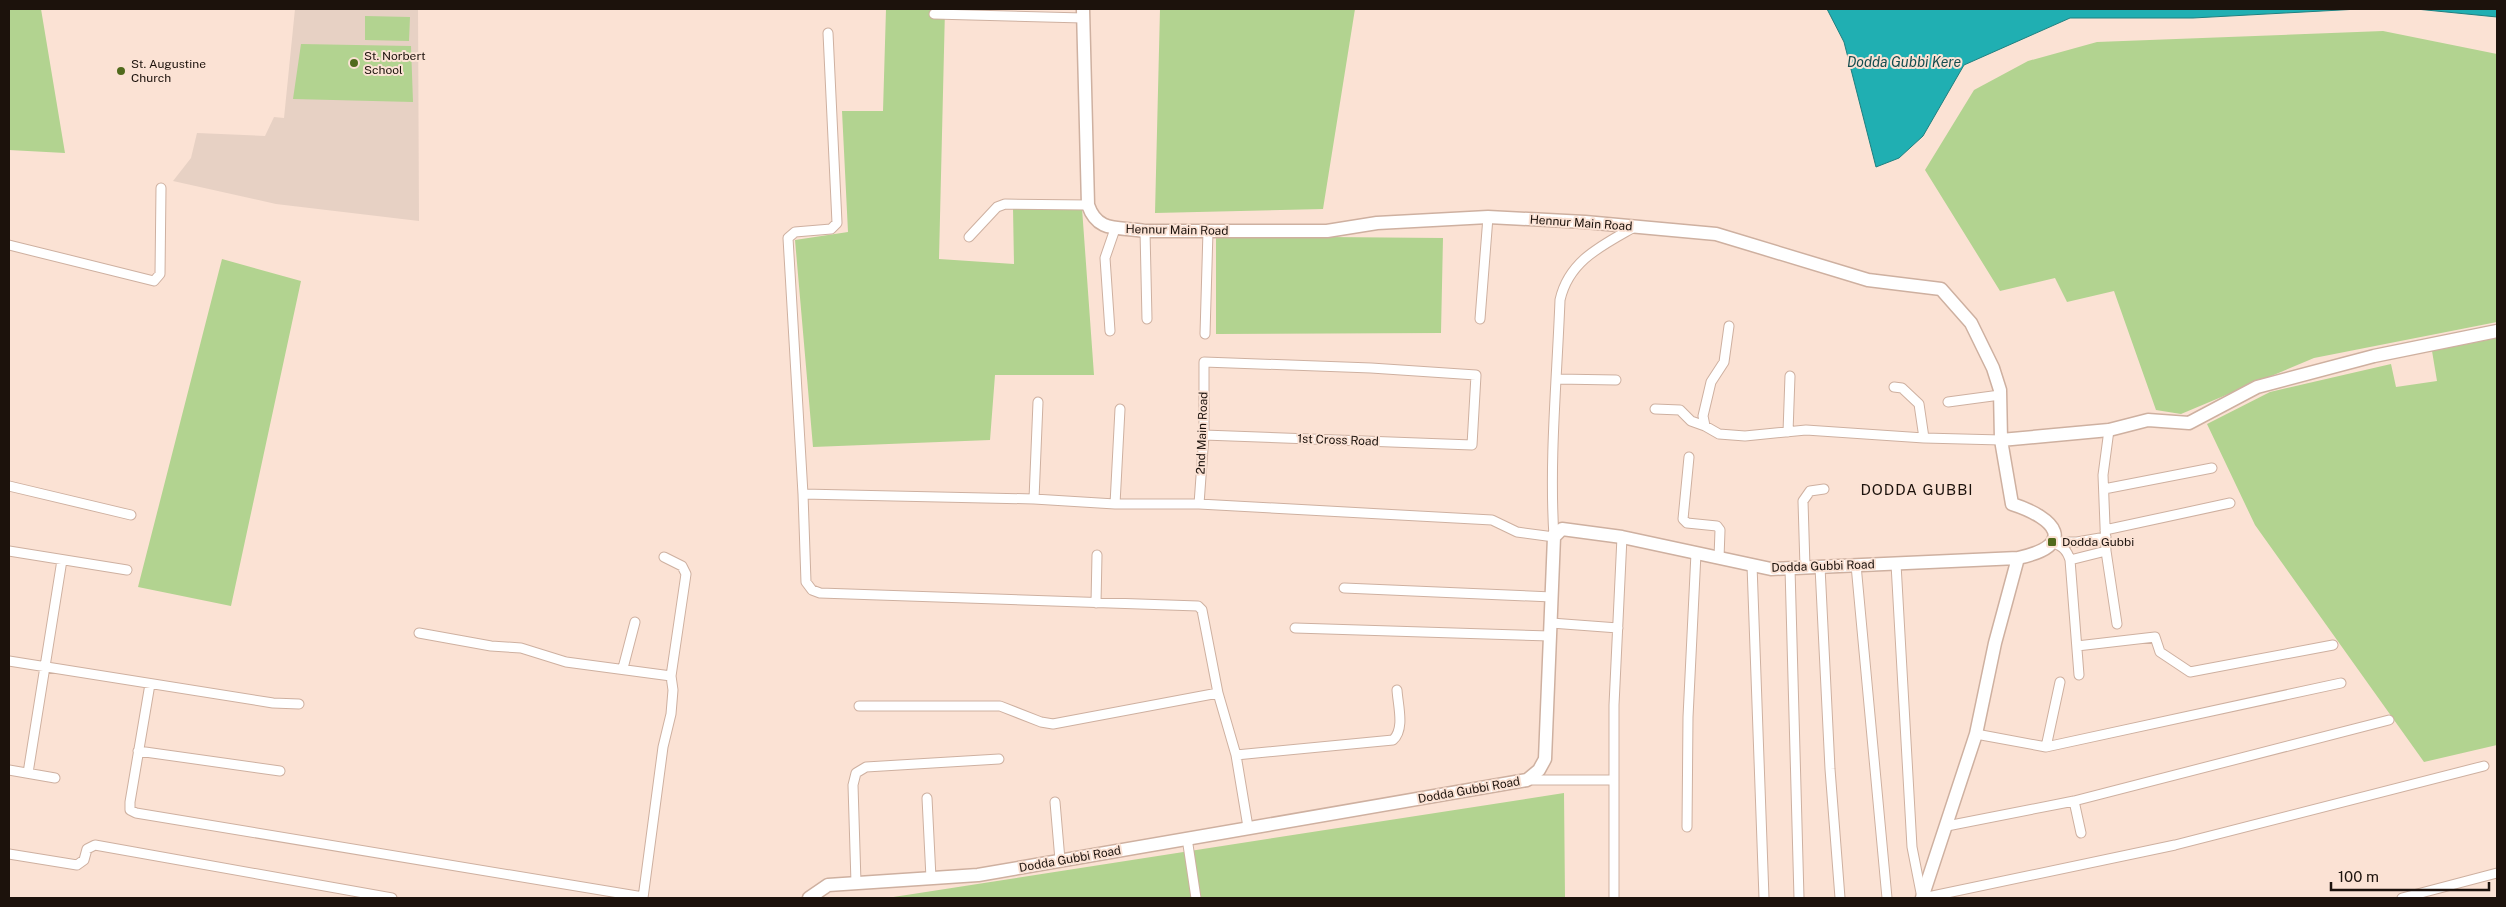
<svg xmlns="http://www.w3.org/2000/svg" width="2506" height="907" font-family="'Public Sans',sans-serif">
	<rect width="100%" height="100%" fill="#fbe2d4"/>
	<path fill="#e7d1c4" d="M 295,9 L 418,9 L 419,221 L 276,204 L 173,181 L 191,158 L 197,133 L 265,136 L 274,117 L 284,118 Z"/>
	<path fill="#b2d390" d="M 9,9 L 41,9 L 65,153 L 9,150 Z
		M 886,9 L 945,9 L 939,259 L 1014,264 L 1013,208 L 1082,208 L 1094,375 L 995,375 L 990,440 L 813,447 L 795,240 L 848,232 L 842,111 L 883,111 Z
		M 1160,9 L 1355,9 L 1323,209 L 1155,213 Z
		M 365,16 L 410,17 L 409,41 L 365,40 Z
		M 2383,31 L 2497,54 L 2497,322 L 2314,358 L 2181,414 L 2156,410 L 2114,291 L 2067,302 L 2055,278 L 2000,291 L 1925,170 L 1974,90 L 2028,61 L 2097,42 Z
		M 301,44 L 411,46 L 413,102 L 293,99 Z
		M 1216,236 L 1443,238 L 1441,333 L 1216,334 Z
		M 222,259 L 301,281 L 231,606 L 138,587 Z
		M 2497,338 L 2497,745 L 2424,762 L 2255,525 L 2207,424 L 2270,392 L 2391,364 L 2396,387 L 2437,381 L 2432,351 Z
		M 1564,793 L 1565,898 L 887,898 Z"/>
	<path fill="#20afb2" stroke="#1f8080" d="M 1827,9 L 2359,9 L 2193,18 L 2070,18 L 1964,65 L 1923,136 L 1899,158 L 1876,167 L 1844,42 Z
		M 2416,9 L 2497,9 L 2497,17 Z"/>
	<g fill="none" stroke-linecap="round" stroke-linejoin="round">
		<g stroke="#ceb0a0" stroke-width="11">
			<path id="street" d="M 934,14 L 1083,18
				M 828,33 L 837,223 L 831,229 L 795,232 L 788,238 L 803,494 L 806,582 L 812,590 L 820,593 L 1198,606 L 1202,610 L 1218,693 L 1236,755 L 1248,827
				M 1145,231 L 1147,319
				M 969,237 L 997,207 L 1005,204 L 1088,205
				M 9,245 L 154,281 L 160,274 L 161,188
				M 1480,319 L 1488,217
				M 1729,326 L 1724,362 L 1711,382 L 1703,416 L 1705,426 L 1719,434 L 1745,436 L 1806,430 L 1924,438 L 2001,440
				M 1110,331 L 1105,258 L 1115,229
				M 1205,334 L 1208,231
				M 1557,379 L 1616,380
				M 1894,387 L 1902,388 L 1919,404 L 1924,438
				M 1948,402 L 2000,395
				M 1655,409 L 1680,410 L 1691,421 L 1705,426
				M 2109,430 L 2103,475 L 2106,551 L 2117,624
				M 1788,432 L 1790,376
				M 1689,457 L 1683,519 L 1687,523 L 1717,526 L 1720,530 L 1719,558
				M 9,486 L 131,515
				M 2104,489 L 2212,468
				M 803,494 L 1034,499 L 1115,504 L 1199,504 L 1492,520 L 1517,532 L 1554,537 C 1549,459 1557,379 1560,300 C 1569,260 1603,245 1636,226
				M 1034,499 L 1038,402
				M 1115,504 L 1120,409
				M 1199,504 L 1204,435 L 1204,362 L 1371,368 L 1476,375 L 1472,445 L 1204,435
				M 2105,530 L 2230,503
				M 2052,542 L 2077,542 L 2106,537
				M 2054,543 C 2063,547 2067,550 2070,560
				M 9,551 L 127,570
				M 664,557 L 682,566 L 686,574 L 671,676
				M 1896,564 L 1912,847 L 1922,898
				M 1752,565 L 1764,898
				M 1856,565 L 1887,898
				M 1805,567 L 1803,501 L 1810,491 L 1824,489
				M 1820,567 L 1830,769 L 1840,898
				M 1790,568 L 1799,898
				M 1344,588 L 1552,597
				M 1096,603 L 1097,555
				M 1551,623 L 1618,628
				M 1295,628 L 1550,636
				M 419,633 L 491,646 L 521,648 L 566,662 L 671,676 L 673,690 L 671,714 L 663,747 L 643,898
				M 2077,646 L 2155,637 L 2160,652 L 2190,672 L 2333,645
				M 9,661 L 273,703 L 299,704
				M 623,668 L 635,622
				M 2079,675 L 2070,560 L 2106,551
				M 150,684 L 130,802 L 130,810 L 136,813 L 643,897
				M 859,706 L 1000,706 L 1041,722 L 1053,724 L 1218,693
				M 1976,734 L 2046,747 L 2341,683
				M 2046,747 L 2060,682
				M 138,751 L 280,771
				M 1236,755 L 1393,740 C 1405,729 1398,706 1397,690
				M 9,770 L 55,778
				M 28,773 L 62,560
				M 1527,780 L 1614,780
				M 927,798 L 931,878
				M 2074,801 L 2081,833
				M 1055,802 L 1060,860
				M 1947,826 L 2074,801 L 2389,720
				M 1687,827 L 1688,717 L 1696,553
				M 1187,838 L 1196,898
				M 9,854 L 77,865 L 84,860 L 87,849 L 95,845 L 392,898
				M 856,883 L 853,785 L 856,773 L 866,767 L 999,759
				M 1614,898 L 1614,705 L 1622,537
				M 1923,898 L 2175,845 L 2484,766
				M 2402,898 L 2497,873"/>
		</g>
		<g stroke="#ceb0a0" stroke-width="15">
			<path id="secondary" d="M 2001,440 L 2109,430 L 2148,420 L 2189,423 L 2257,387 L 2374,356 L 2497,331
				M 809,898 L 828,885 L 978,875 L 1527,780 L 1539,770 L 1545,759 L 1554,537 L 1562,529 L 1622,537 L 1771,569 L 2018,558 C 2078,545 2056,518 2012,504 L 2001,440 L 2000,390 L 1993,368 L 1971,323 L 1941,289 L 1868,280 L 1716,234 L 1585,222 L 1488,217 L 1377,223 L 1327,231 L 1145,231 C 1119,226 1098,234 1088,205 L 1083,9
				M 1922,898 L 1976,734 L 1995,643 L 2018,558"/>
		</g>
		<use href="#street" stroke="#fff" stroke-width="9"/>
		<use href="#secondary" stroke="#fff" stroke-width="12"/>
	</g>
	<g fill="#506a1c" stroke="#fbe2d4" stroke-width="2">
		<circle cx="354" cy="63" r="5"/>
		<circle cx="121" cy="71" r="5"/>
		<rect x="2047" y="537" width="10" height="10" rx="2.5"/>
	</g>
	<g text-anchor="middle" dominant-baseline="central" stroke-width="4" stroke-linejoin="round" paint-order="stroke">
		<g font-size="12" fill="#1c120c" stroke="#fbe2d4" text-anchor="start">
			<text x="364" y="56">St. Norbert<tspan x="364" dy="14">School</tspan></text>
			<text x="131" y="64">St. Augustine<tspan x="131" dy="14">Church</tspan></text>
			<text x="2062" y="542">Dodda Gubbi</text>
		</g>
		<g font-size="12" fill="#1c120c" stroke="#fbe2d4">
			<text transform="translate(1581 223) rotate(4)">Hennur Main Road</text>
			<text transform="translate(1177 230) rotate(1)">Hennur Main Road</text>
			<text transform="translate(1202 433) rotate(-88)">2nd Main Road</text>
			<text transform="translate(1338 440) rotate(2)">1st Cross Road</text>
			<text transform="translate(1823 566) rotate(-2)">Dodda Gubbi Road</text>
			<text transform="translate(1469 790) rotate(-10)">Dodda Gubbi Road</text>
			<text transform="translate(1070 859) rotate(-10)">Dodda Gubbi Road</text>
		</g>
		<g font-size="14" font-style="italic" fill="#144c4e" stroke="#fbe2d4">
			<text x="1904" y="62">Dodda Gubbi Kere</text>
		</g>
		<g font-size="15" letter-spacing="1" fill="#1c120c" stroke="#fbe2d4">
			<text x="1917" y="489">DODDA GUBBI</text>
		</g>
	</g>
	<rect width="2506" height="907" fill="none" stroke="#1c120c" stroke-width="20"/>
	<path d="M2331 882v8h158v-8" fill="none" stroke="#1c120c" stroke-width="2.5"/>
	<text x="2338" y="882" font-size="15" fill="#1c120c" stroke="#fbe2d4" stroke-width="4" paint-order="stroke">100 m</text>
</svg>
